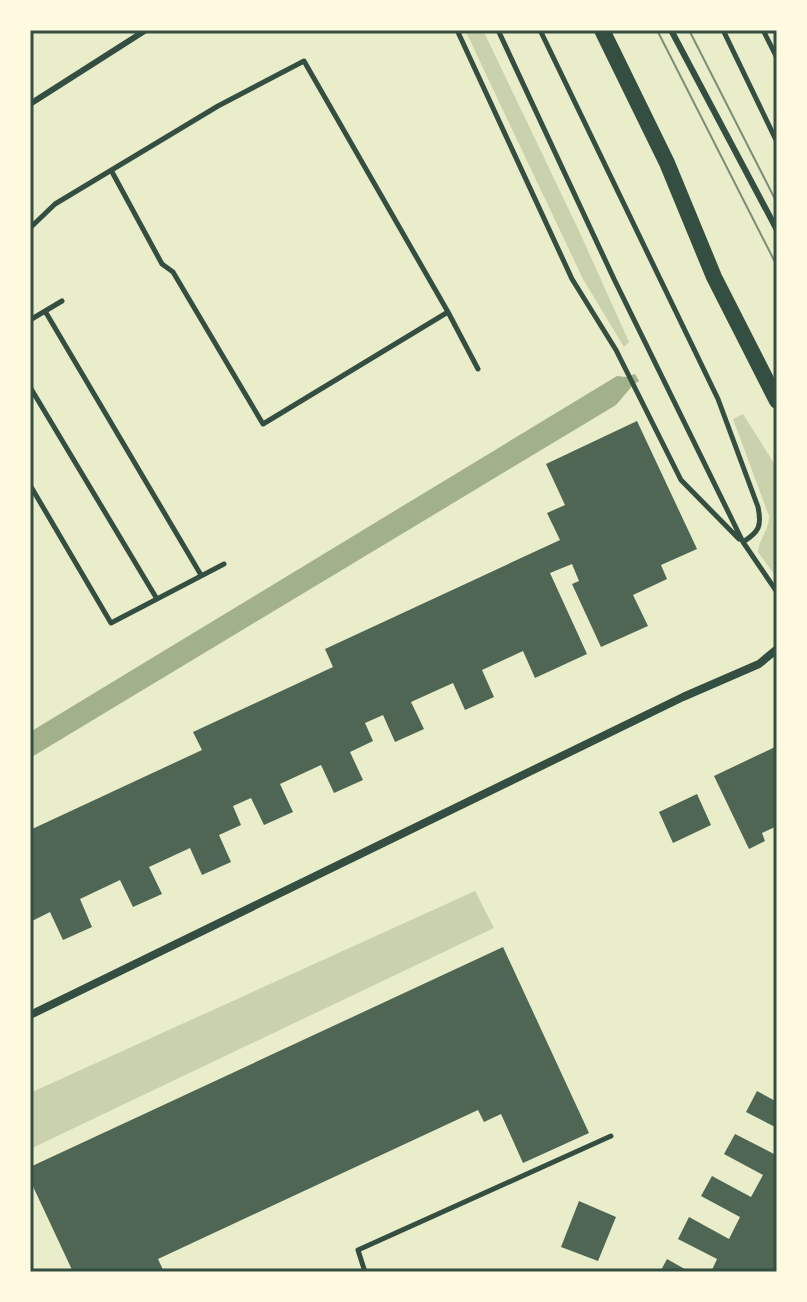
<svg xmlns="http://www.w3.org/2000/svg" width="807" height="1302" font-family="Georgia,serif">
	<rect width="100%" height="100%" fill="#e9edc9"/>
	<path fill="#cad2ad" d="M 465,30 L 483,30 L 580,233 L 629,342 L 624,347 L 583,279 Z
		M 743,414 L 777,468 L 777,578 L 758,552 C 759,539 769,530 769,516 L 733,419 Z
		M 475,891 L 494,928 L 30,1149 L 30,1093 Z"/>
	<path fill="#a3b18a" d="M 635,374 L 639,381 L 633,385 L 616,405 L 30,758 L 30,732 L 617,376 L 626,377 Z"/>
	<path fill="#4f6655" d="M 637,421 L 697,549 L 661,565 L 667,579 L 633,595 L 648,626 L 601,647 L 572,584 L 579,581 L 572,564 L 550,573 L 587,654 L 535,678 L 523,651 L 482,670 L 494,697 L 465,710 L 453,683 L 411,702 L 424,729 L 395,742 L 383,715 L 365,723 L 373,741 L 350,752 L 363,780 L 334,793 L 321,765 L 280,784 L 293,812 L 264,825 L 251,798 L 233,806 L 241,825 L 219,835 L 231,862 L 202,875 L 190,848 L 149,867 L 162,894 L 133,907 L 120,880 L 80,899 L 92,927 L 63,940 L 50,912 L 30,922 L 30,830 L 202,750 L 193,732 L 333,667 L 325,649 L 560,540 L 547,513 L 565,505 L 546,464 Z
		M 777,746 L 777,826 L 762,833 L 765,841 L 749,849 L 714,776 Z
		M 697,794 L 711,825 L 673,843 L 659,812 Z
		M 503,947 L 589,1133 L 523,1163 L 501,1114 L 484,1122 L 478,1110 L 158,1259 L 164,1272 L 73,1272 L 30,1180 L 30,1167 Z
		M 757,1091 L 777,1102 L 777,1128 L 746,1112 Z
		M 735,1134 L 774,1154 L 777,1148 L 777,1272 L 711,1272 L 717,1259 L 678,1239 L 689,1217 L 729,1239 L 740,1217 L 701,1196 L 712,1176 L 751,1197 L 763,1175 L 724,1154 Z
		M 579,1201 L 616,1217 L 598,1261 L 561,1247 Z
		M 667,1259 L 690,1272 L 660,1272 Z"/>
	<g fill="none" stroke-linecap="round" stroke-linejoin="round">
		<path stroke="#344e41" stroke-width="5" d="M 457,30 L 572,279 L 616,350 L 681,480 L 739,539
			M 498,30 L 614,279 L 743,542 L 777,592
			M 540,30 L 718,399 L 758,507 C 762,526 759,532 743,542
			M 723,30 L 777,142
			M 763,30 L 777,58
			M 111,170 L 162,264 L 173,272 L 263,424 L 448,312
			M 30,228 L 55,204 L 218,106 L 304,61 L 448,312 L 478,369
			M 45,311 L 201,575
			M 30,320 L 62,301
			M 30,387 L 157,599
			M 30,485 L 111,623 L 224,564
			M 365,1272 L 358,1250 L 611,1136"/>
		<path stroke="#344e41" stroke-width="6" d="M 671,30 L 777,230
			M 30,104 L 146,30"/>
		<path stroke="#344e41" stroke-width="8" d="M 30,1015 L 683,697 L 759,664 L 777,649"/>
		<path stroke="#344e41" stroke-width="16" d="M 602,30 L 667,163 L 714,277 L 777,401"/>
		<path stroke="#7c8e77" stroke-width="2" d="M 657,30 L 777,266
			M 689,30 L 777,203"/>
	</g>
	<rect width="807" height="1302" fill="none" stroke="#fefae0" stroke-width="64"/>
	<rect x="32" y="32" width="743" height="1238" fill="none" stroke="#344e41" stroke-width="3"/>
</svg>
